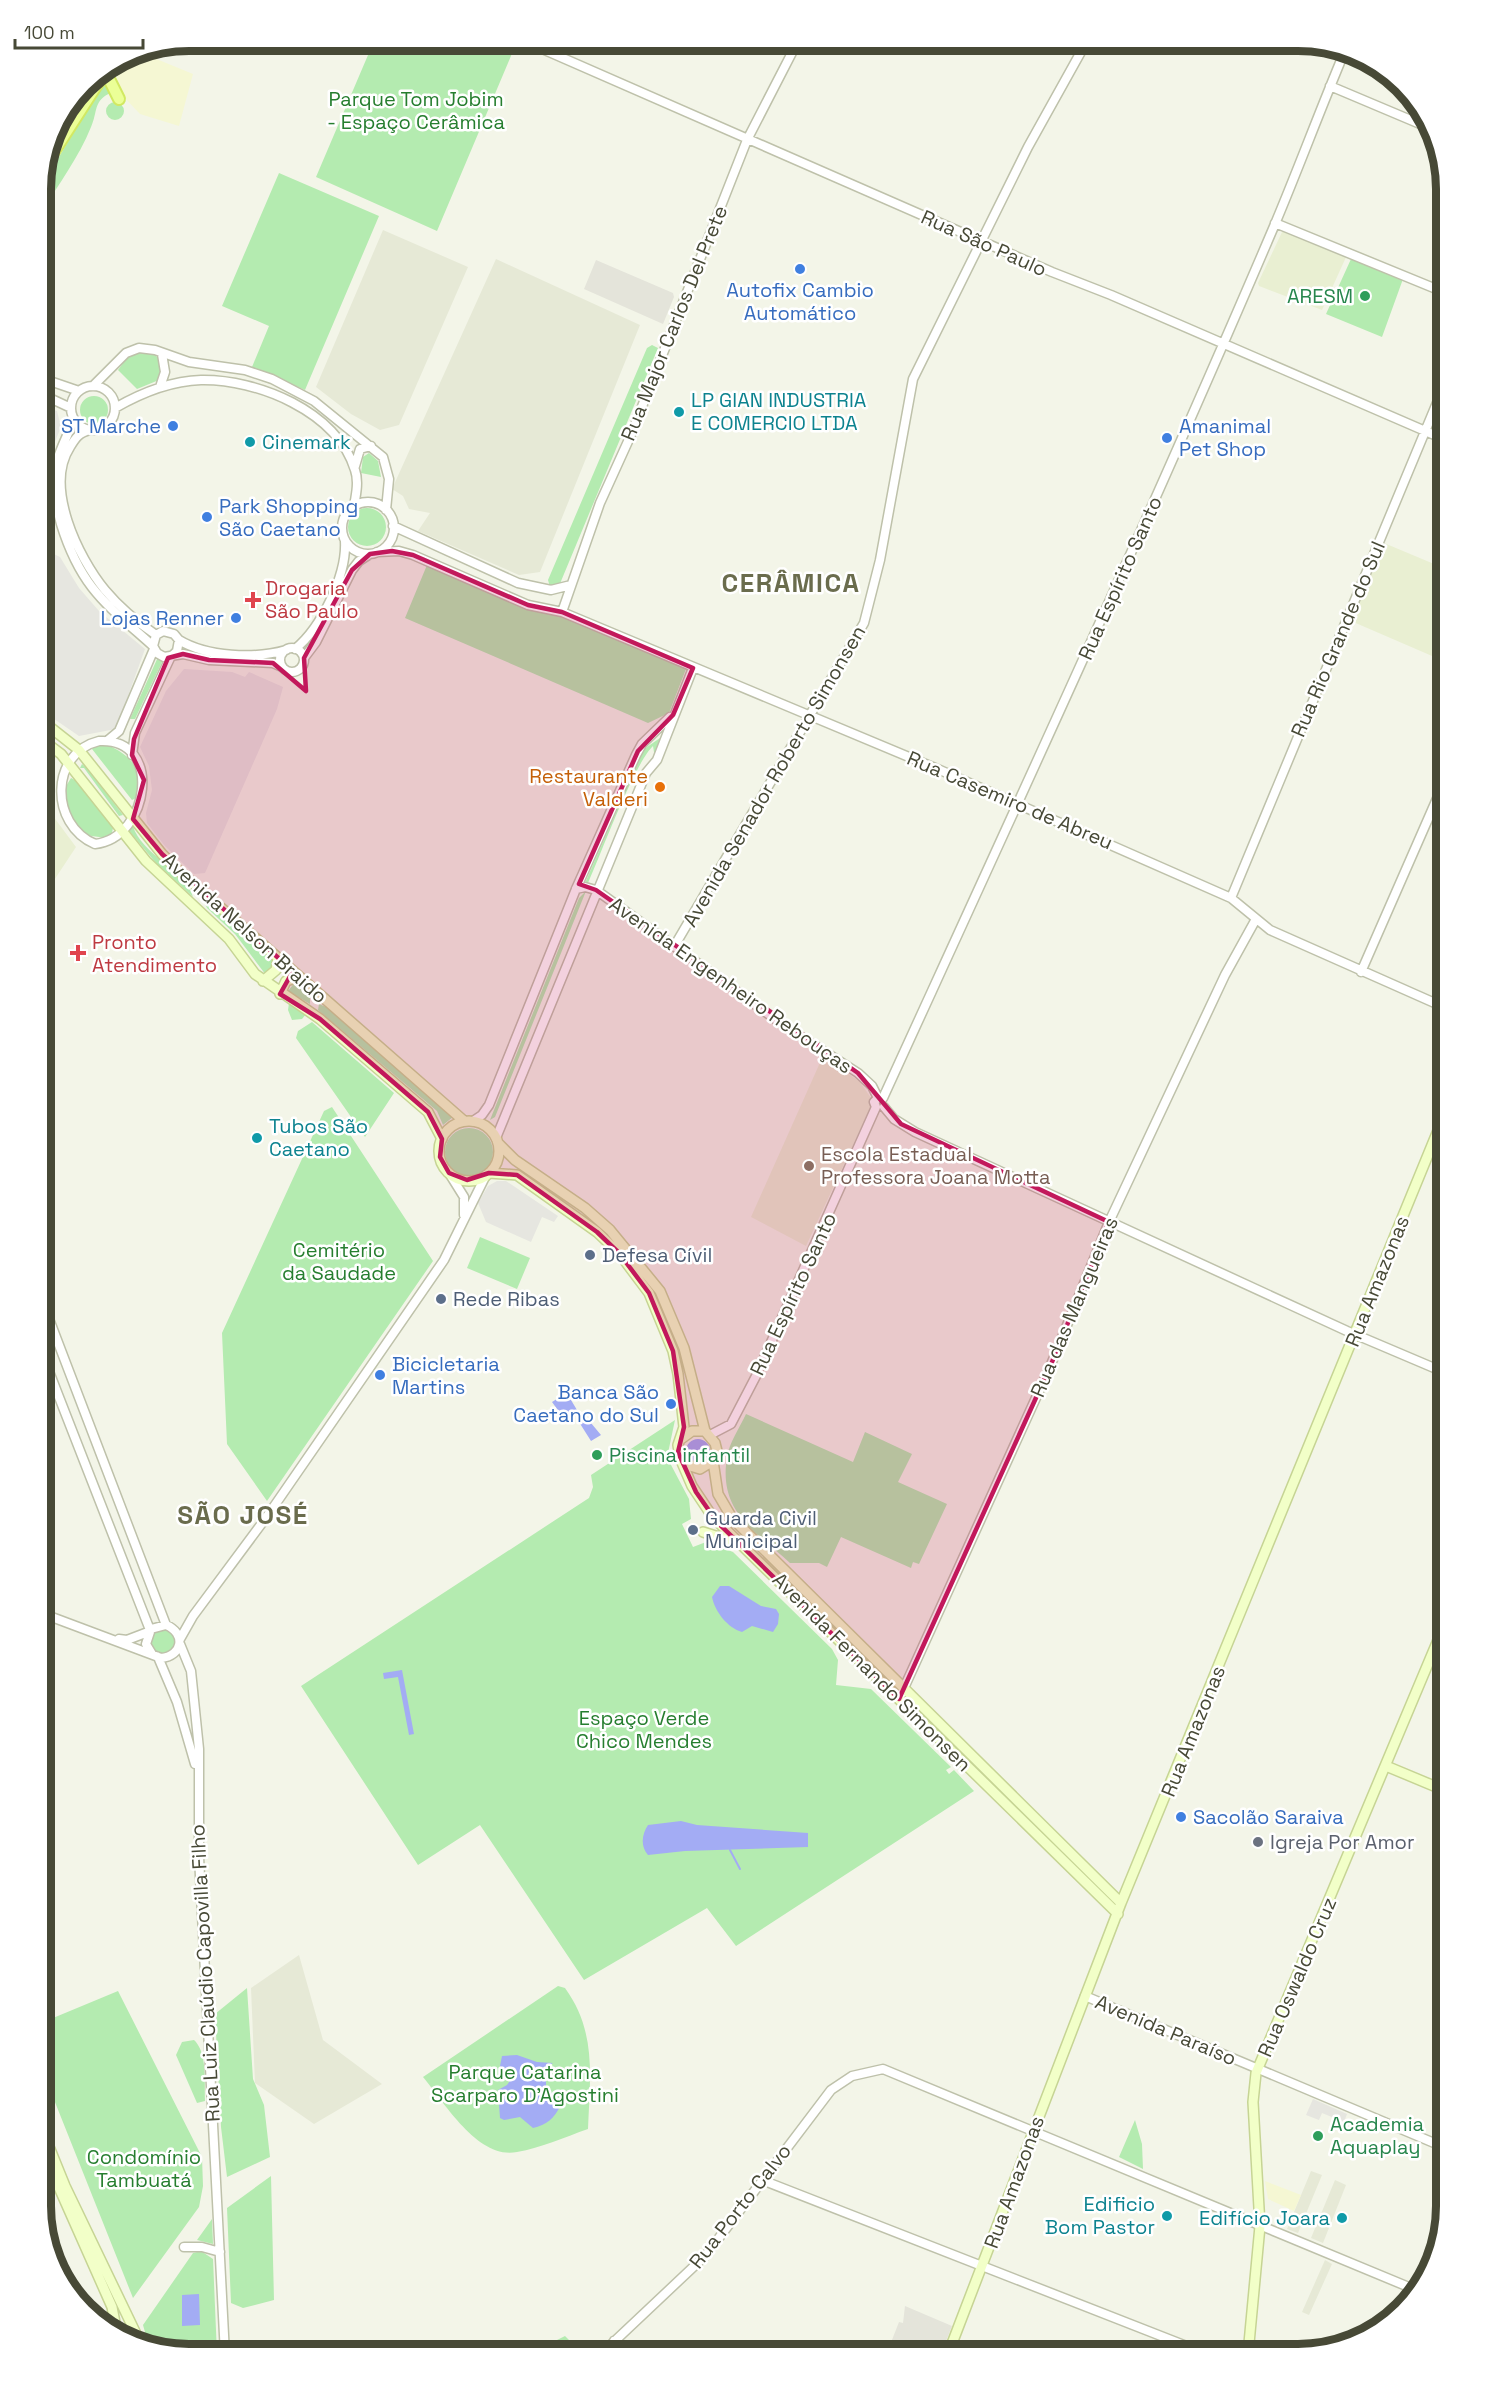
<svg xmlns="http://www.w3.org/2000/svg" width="1487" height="2395" font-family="'Space Grotesk',sans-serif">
	<rect width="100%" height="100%" fill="#f3f5e8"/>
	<path fill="#e6e9d6" d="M 383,230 L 468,267 L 399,425 L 380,430 L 351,414 L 316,387 Z
		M 496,259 L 640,325 L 540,572 L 519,575 L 418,531 L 430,513 L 409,509 L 403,496 L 392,489 Z
		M 299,1955 L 323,2040 L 382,2084 L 314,2124 L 255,2083 L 251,1988 Z
		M 1311,2171 L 1322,2175 L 1298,2233 L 1287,2229 Z
		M 1335,2180 L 1346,2185 L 1323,2243 L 1311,2238 Z
		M 1325,2260 L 1332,2264 L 1309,2315 L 1302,2312 Z"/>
	<path fill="#f5f7d3" d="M 137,51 L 193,74 L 179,126 L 140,114 L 121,94 L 114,67 L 117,62 Z
		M 1265,2181 L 1301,2195 L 1294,2211 L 1268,2199 Z"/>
	<path fill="#e4e4da" d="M 596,260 L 673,293 L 674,297 L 663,324 L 584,289 Z
		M 905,2306 L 952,2326 L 941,2354 L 901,2354 L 888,2350 L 899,2322 L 903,2323 Z"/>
	<path fill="#e9efd2" d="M 1283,230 L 1347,255 L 1322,310 L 1259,286 L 1258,283 Z
		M 1384,543 L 1446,569 L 1446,662 L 1351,621 Z
		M 53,816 L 76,847 L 41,900 L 41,823 Z
		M 823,1056 L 860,1082 L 871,1098 L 871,1106 L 806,1246 L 751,1217 Z"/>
	<path fill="#b4ebb0" d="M 374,41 L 508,41 L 516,44 L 437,231 L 316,177 Z
		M 105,80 L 111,93 C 93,100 98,112 91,127 C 79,157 58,185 41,213 L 41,187 Z
		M106 111a9 9 0 1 1 18 0a9 9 0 1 1-18 0Z
		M 279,173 L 379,216 L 305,390 L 252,367 L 269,326 L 222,306 Z
		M 1351,259 L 1403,279 L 1382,337 L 1326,314 Z
		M 652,345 L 658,348 L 559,586 L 550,587 L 548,580 L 647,348 Z
		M 135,352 C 148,352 159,352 162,367 L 159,380 L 137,389 L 118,370 L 129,355 Z
		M80 410a14 14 0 1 1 28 0a14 14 0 1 1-28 0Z
		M 369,453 L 378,461 L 381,477 L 361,473 L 363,457 Z
		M348 527a19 19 0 1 1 38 0a19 19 0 1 1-38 0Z
		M 427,565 L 532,611 L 557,614 L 686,669 L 669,713 L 648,723 L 405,618 Z
		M 158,657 L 163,660 L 135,719 L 130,719 Z
		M 660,738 L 655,758 L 653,746 C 634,764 601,854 588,883 L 585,883 L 644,749 Z
		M 105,744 C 132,755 143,769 136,798 L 132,800 L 92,749 L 94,746 Z
		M 82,764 L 95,774 L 95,778 L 123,815 L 119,816 L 84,768 L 80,768 Z
		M 71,778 L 77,781 L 113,828 L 112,833 L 106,838 L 85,835 C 69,815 54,803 71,778 Z
		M 133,826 C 141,854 186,871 193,897 L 156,863 L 130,832 L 129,829 Z
		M 586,891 L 495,1117 L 490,1120 L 579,898 Z
		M 203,899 L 275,962 L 276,966 L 266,975 L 235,934 L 207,908 Z
		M 296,981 L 303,984 L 310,992 L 310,1004 L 288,991 Z
		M 289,1003 L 307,1013 L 302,1019 L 292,1020 L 288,1010 Z
		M 319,1004 L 326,1007 L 443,1108 L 453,1117 L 443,1125 L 437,1111 L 318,1010 Z
		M 312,1022 L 394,1093 L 365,1137 L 296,1038 L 298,1031 Z
		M 332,1107 L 433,1261 L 267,1501 L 227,1444 L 222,1333 L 324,1111 Z
		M445 1152a24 24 0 1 1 48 0a24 24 0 1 1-48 0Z
		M 480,1237 L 530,1258 L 517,1289 L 467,1268 Z
		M 746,1414 L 853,1462 L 865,1432 L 912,1454 L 898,1482 L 947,1504 L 919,1564 L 913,1562 L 911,1568 L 841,1537 L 827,1567 L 819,1563 L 790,1563 C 755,1531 718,1512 727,1457 C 729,1443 740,1427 746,1414 Z
		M 675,1420 L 668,1453 L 670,1463 L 689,1499 L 691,1519 L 682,1524 L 693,1547 L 706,1542 L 733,1552 L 832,1649 L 838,1660 L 836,1685 L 871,1689 L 951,1767 L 946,1770 L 949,1774 L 954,1770 L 974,1791 L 736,1946 L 707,1908 L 584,1980 L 480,1825 L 418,1865 L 301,1686 L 589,1498 L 593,1487 L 591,1475 Z
		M151 1642a12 12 0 1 1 24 0a12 12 0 1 1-24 0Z
		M 558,1986 L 565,1988 C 597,2032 590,2077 588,2129 C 565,2137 541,2148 517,2152 C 478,2160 444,2102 423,2077 Z
		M 247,1988 L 253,2079 L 264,2105 L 270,2157 L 227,2177 L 221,2127 L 215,2014 Z
		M 118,1991 L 202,2157 L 203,2186 L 199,2207 L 133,2298 L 41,2067 L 41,2023 Z
		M 194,2040 C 208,2053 204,2083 205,2101 L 197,2103 L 176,2055 L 182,2042 Z
		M 1135,2120 L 1142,2144 L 1143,2169 L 1119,2157 Z
		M 271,2176 L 274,2300 L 243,2308 L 231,2303 L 227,2208 Z
		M 212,2219 L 213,2244 L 197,2240 Z
		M 201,2251 L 213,2259 L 217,2354 L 180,2354 L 148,2343 L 143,2325 L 193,2253 Z
		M 565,2336 L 573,2344 L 574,2354 L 534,2354 L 537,2350 Z"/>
	<path fill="#e6e6e0" d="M 41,405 L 57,411 L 61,427 L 47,461 L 41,463 Z
		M 41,548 L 60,557 L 79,588 L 99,611 L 145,649 L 116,729 L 79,736 L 41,710 Z
		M 184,669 L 232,672 L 245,677 L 249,672 L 283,687 L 277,709 L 205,873 L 194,874 L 165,846 L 147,823 L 146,813 L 152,790 L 149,766 L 140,747 L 166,691 Z
		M 497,1181 L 506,1181 L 558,1216 L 554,1222 L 542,1217 L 531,1242 L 486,1222 L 478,1203 L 488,1186 Z
		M 1313,2099 L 1347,2114 L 1344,2122 L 1322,2113 L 1319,2120 L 1306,2115 Z"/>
	<path fill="#a3acf4" d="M 568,1395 L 577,1410 L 568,1415 L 560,1413 L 552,1402 L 560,1397 L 565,1399 Z
		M 586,1417 L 601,1435 L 591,1441 L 579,1422 Z
		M686 1451a12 12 0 1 1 24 0a12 12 0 1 1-24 0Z
		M 720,1586 L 729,1586 L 761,1606 L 776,1609 L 779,1614 L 778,1624 L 773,1632 L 752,1626 L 742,1632 C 728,1628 715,1612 712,1597 Z
		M 402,1670 L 414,1734 L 409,1735 L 398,1677 L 384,1679 L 383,1673 Z
		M 681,1821 L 697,1825 L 808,1833 L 808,1847 L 685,1851 L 648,1855 C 640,1846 642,1834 648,1825 Z
		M 517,2055 L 537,2062 L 553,2063 L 549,2065 L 550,2077 L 546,2080 L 546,2087 L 559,2101 L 560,2106 C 555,2118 546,2125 533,2128 L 520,2117 L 504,2120 L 500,2118 L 498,2090 L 507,2085 L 512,2078 L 500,2066 L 502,2056 Z
		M 199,2294 L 200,2325 L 182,2326 L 182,2295 Z"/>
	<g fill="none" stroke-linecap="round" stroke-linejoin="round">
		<path stroke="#a3acf4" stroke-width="2" d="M 730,1850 L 740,1869"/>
		<g stroke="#bec1aa" stroke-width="11">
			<path id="tertiary" d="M 524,41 L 1052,272 L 1111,295 L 1446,440
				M 1330,86 L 1432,129
				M 1275,223 L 1446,293
				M 41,378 L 79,391
				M 93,386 L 126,353 L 139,348 L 155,350 L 189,362 L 245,370 L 272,379 L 314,401 L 383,457 L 389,479 L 386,510
				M71 408a22 22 0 1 1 44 0a22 22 0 1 1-44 0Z
				M 160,387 L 165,372 L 162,354
				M 41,394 L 71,408
				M 115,408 C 141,393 171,381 201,380 C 257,379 337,411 355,470 C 359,481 356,495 354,506
				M 74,419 C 67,437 56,456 54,475 C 52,491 57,509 61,524 C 81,588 106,604 153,646
				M 90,430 C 79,433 76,437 70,447 C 44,487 78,557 105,590 C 120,608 137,622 156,635
				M 355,466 L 360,449 L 371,446
				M342 528a26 26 0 1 1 52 0a26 26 0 1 1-52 0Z
				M 393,526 L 518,583 L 551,590 L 571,585
				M 377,552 L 399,551 L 413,555 L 528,605 L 562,612 L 940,770 L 1231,898 L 1270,930 L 1446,1008
				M 562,612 L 600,503 L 630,437 L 747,140 L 798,41
				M 179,640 C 207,657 255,659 286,650
				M280 660a12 12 0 1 1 24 0a12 12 0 1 1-24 0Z
				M 295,649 C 321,628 347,575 345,541
				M 172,656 L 177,651 L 179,640 L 174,634 L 163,631 L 156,635 L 153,646 L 157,653 L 164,657 L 183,654 L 209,660 L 273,663 L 282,667
				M 304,658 L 316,642 L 352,570 L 359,561 L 370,554
				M 99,741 C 164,737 150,838 95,844 C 49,824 50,753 99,741 Z
				M 107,741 L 119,731 L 154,649
				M 132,755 L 135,733 L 171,656
				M 576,889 L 585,887 L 596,890 L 785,1026 L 858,1073 L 872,1086 L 878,1098
				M 1231,898 L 1446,381
				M 675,945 L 864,623 L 880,560 L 913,379 L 1028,147 L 1087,41
				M 1361,972 L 1446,778
				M 883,1098 C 1016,807 1150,517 1275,224 C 1299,167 1320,110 1344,53
				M 884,1107 L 894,1119 L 915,1132 L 1347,1331 L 1446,1373
				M 473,1121 L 482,1115 L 489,1105 L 576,889 L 636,755 L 642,744 L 670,717
				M 496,1138 L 646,773 L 657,760 L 693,668
				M 449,1173 L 464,1197 L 464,1215
				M 41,1298 L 166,1625
				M 41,1351 L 150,1630
				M 710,1435 L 731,1424 L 756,1376 L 876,1107 L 874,1102 L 878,1098
				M 41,1613 L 161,1658 C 183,1656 186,1633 166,1625 L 151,1629 L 146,1644 L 152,1654
				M 119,1639 L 127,1640 L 148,1632
				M 180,1639 L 193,1616 L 268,1515 L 444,1260 L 486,1175
				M 180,1644 L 191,1671 L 199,1749 L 199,1857 L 225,2354
				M 158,1657 L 177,1702 L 195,1764
				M 899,1699 L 1050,1367 L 1109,1222 L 1225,975 L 1256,919
				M 1085,1996 L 1446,2148
				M 762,2180 L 1207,2354
				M 184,2247 L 202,2247 L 220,2252
				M 614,2341 L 642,2354
				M 601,2354 L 706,2255 L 831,2090 L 852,2076 L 883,2069 L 1416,2290"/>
		</g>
		<g stroke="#c6d494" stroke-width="12">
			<path id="secondary" d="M 41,720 L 79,750 L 162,854 L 179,871 L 464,1121
				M 41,739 L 61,754 L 146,861 L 229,939 L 255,974 L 320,1019 L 428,1112 L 442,1139
				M 263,981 L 276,970 L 278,958
				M 280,994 L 286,981 L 299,977
				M439 1151a30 30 0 1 1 60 0a30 30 0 1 1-60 0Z
				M 498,1143 L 515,1160 L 585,1208 L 610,1230 L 660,1291 L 684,1348 L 705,1431 L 715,1443 L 717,1451 L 713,1461 L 718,1494 L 732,1518 L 1121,1903
				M 489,1173 L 517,1175 L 597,1232 L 619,1253 L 649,1293 L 673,1351 L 678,1374 L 684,1427 L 678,1445 L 680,1458 L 692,1486 L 712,1516 L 1118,1914
				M 681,1439 L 692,1431 L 705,1431
				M 684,1464 L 700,1469 L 713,1461
				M 703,1532 L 738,1543
				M 1386,1766 L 1446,1791
				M 41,2127 L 65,2186 L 139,2340
				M 41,2147 L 112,2307 L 117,2333
				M 948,2354 L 1121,1903 L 1446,1111
				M 1248,2354 L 1260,2226 L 1253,2102 L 1256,2073 L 1446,1621"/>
		</g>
		<g stroke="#d2e962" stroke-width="14">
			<path id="primary" d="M 105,71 L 119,99
				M 44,167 L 107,69"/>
		</g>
		<use href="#tertiary" stroke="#fff" stroke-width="8"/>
		<use href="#secondary" stroke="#f2ffc8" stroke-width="9"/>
		<use href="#primary" stroke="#ebff97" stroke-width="10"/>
	</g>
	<path fill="#c2185b" fill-opacity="0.2" stroke="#c2185b" stroke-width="4.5" stroke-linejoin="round" d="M 392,551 L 413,555 L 528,605 L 562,612 L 693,668 L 673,715 L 638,751 L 579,884 L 596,890 L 858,1073 L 901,1124 L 1109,1222 L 1050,1367 L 899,1699 L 717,1522 L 696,1492 L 678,1452 L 684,1427 L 673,1351 L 649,1293 L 619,1253 L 597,1232 L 517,1175 L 489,1173 L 467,1180 L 449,1173 L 440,1157 L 442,1139 L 428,1112 L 320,1019 L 280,994 L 293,971 L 162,854 L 133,819 L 144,780 L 132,755 L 134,739 L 168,658 L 183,654 L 209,660 L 273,663 L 306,691 L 304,658 L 352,570 L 370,554 Z"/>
	<g fill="#3f7fe0" stroke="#fff" stroke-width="2">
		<circle cx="800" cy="269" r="6"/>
		<circle cx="173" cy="426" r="6"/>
		<circle cx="1167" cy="438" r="6"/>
		<circle cx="207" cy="517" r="6"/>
		<circle cx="236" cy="618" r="6"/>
		<circle cx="380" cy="1375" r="6"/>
		<circle cx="671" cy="1404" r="6"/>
		<circle cx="1181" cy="1817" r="6"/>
	</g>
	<g fill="#2e9e5b" stroke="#fff" stroke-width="2">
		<circle cx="1365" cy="296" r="6"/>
		<circle cx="597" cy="1455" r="6"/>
		<circle cx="1318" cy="2136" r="6"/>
	</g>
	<g fill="#0f9aa8" stroke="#fff" stroke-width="2">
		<circle cx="679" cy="412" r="6"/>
		<circle cx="250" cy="442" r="6"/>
		<circle cx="257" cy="1138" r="6"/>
		<circle cx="1167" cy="2216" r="6"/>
		<circle cx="1342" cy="2218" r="6"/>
	</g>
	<g fill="#e0444e" stroke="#fff" stroke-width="2">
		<path d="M250 591h6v6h6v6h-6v6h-6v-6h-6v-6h6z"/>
		<path d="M75 944h6v6h6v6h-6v6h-6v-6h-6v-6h6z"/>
	</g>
	<circle fill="#e8710a" stroke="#fff" stroke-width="2" cx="660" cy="787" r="6"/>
	<circle fill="#8d6e63" stroke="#fff" stroke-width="2" cx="809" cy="1166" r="6"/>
	<g fill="#5c6f8a" stroke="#fff" stroke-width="2">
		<circle cx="590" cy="1255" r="6"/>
		<circle cx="441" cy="1299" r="6"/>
		<circle cx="693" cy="1530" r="6"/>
	</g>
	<circle fill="#6b7280" stroke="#fff" stroke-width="2" cx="1258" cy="1842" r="6"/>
	<g text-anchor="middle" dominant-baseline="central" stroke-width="5" stroke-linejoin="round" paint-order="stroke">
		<g font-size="20" fill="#267e2f" stroke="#fff">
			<text x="416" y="99">Parque Tom Jobim<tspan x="416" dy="23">- Espaço Cerâmica</tspan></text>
			<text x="339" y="1250">Cemitério<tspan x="339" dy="23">da Saudade</tspan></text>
			<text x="644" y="1718">Espaço Verde<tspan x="644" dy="23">Chico Mendes</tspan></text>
			<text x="525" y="2072">Parque Catarina<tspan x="525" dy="23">Scarparo D'Agostini</tspan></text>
			<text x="144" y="2157">Condomínio<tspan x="144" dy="23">Tambuatá</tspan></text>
		</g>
		<g font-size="20" fill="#474936" stroke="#fff">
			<text transform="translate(984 243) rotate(24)">Rua São Paulo</text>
			<text transform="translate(674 323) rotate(-68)">Rua Major Carlos Del Prete</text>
			<text transform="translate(1120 578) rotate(-66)">Rua Espírito Santo</text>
			<text transform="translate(1338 639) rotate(-67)">Rua Rio Grande do Sul</text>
			<text transform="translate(774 776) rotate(-60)">Avenida Senador Roberto Simonsen</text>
			<text transform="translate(1010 800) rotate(23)">Rua Casemiro de Abreu</text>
			<text transform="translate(245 928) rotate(42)">Avenida Nelson Braido</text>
			<text transform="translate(731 985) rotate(35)">Avenida Engenheiro Rebouças</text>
			<text transform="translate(1377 1281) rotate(-68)">Rua Amazonas</text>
			<text transform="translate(793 1294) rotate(-65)">Rua Espírito Santo</text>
			<text transform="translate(1074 1307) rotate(-67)">Rua das Mangueiras</text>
			<text transform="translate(872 1672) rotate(45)">Avenida Fernando Simonsen</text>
			<text transform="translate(1193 1731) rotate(-68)">Rua Amazonas</text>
			<text transform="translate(205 1973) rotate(-93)">Rua Luiz Claúdio Capovilla Filho</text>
			<text transform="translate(1297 1977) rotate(-67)">Rua Oswaldo Cruz</text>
			<text transform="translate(1166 2030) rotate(23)">Avenida Paraíso</text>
			<text transform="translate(1014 2182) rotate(-70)">Rua Amazonas</text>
			<text transform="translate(740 2206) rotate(-52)">Rua Porto Calvo</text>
		</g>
		<g font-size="20" fill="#366cbe" stroke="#fff" text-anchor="start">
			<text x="800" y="290" text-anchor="middle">Autofix Cambio<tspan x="800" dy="23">Automático</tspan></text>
			<text x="161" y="426" text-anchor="end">ST Marche</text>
			<text x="1179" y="426">Amanimal<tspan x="1179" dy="23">Pet Shop</tspan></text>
			<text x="219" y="506">Park Shopping<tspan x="219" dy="23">São Caetano</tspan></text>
			<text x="224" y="618" text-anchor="end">Lojas Renner</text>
			<text x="392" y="1364">Bicicletaria<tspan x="392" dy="23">Martins</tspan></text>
			<text x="659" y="1392" text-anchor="end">Banca São<tspan x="659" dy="23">Caetano do Sul</tspan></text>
			<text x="1193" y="1817">Sacolão Saraiva</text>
		</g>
		<g font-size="20" fill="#27864d" stroke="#fff" text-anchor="start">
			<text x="1353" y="296" text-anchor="end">ARESM</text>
			<text x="609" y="1455">Piscina infantil</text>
			<text x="1330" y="2124">Academia<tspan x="1330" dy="23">Aquaplay</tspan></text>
		</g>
		<g font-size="20" fill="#0d838f" stroke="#fff" text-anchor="start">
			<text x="691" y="400">LP GIAN INDUSTRIA<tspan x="691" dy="23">E COMERCIO LTDA</tspan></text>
			<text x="262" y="442">Cinemark</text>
			<text x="269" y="1126">Tubos São<tspan x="269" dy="23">Caetano</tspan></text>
			<text x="1155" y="2204" text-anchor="end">Edificio<tspan x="1155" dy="23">Bom Pastor</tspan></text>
			<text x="1330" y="2218" text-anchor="end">Edifício Joara</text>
		</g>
		<g font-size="20" fill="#be3a42" stroke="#fff" text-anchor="start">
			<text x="265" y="588">Drogaria<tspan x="265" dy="23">São Paulo</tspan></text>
			<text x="92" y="942">Pronto<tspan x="92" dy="23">Atendimento</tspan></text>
		</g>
		<g font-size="20" fill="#c56008" stroke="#fff" text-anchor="end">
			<text x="648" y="776">Restaurante<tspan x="648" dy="23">Valderi</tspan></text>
		</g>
		<g font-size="20" fill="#785e54" stroke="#fff" text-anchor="start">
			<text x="821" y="1154">Escola Estadual<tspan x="821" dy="23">Professora Joana Motta</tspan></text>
		</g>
		<g font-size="20" fill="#4e5e75" stroke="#fff" text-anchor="start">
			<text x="602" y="1255">Defesa Cívil</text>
			<text x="453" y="1299">Rede Ribas</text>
			<text x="705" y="1518">Guarda Civil<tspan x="705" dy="23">Municipal</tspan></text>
		</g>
		<g font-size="20" fill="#5b616d" stroke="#fff" text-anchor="start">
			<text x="1270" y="1842">Igreja Por Amor</text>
		</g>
		<g font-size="26" font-weight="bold" letter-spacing="1.5" fill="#6a6c4d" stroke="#fff">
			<text x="791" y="583">CERÂMICA</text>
			<text x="243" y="1515">SÃO JOSÉ</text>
		</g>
	</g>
	<path d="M0 0H1487V2395H0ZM189 51H1298A138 138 0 0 1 1436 189V2206A138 138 0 0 1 1298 2344H189A138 138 0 0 1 51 2206V189A138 138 0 0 1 189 51Z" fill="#fff" fill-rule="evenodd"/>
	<path fill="none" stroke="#474936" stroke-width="8" d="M189 51H1298A138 138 0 0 1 1436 189V2206A138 138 0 0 1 1298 2344H189A138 138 0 0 1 51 2206V189A138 138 0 0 1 189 51Z"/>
	<path d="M15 39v9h128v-9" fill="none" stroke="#474936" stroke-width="3"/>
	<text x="24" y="39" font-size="18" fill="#474936" stroke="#ffffff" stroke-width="4.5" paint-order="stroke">100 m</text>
</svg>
